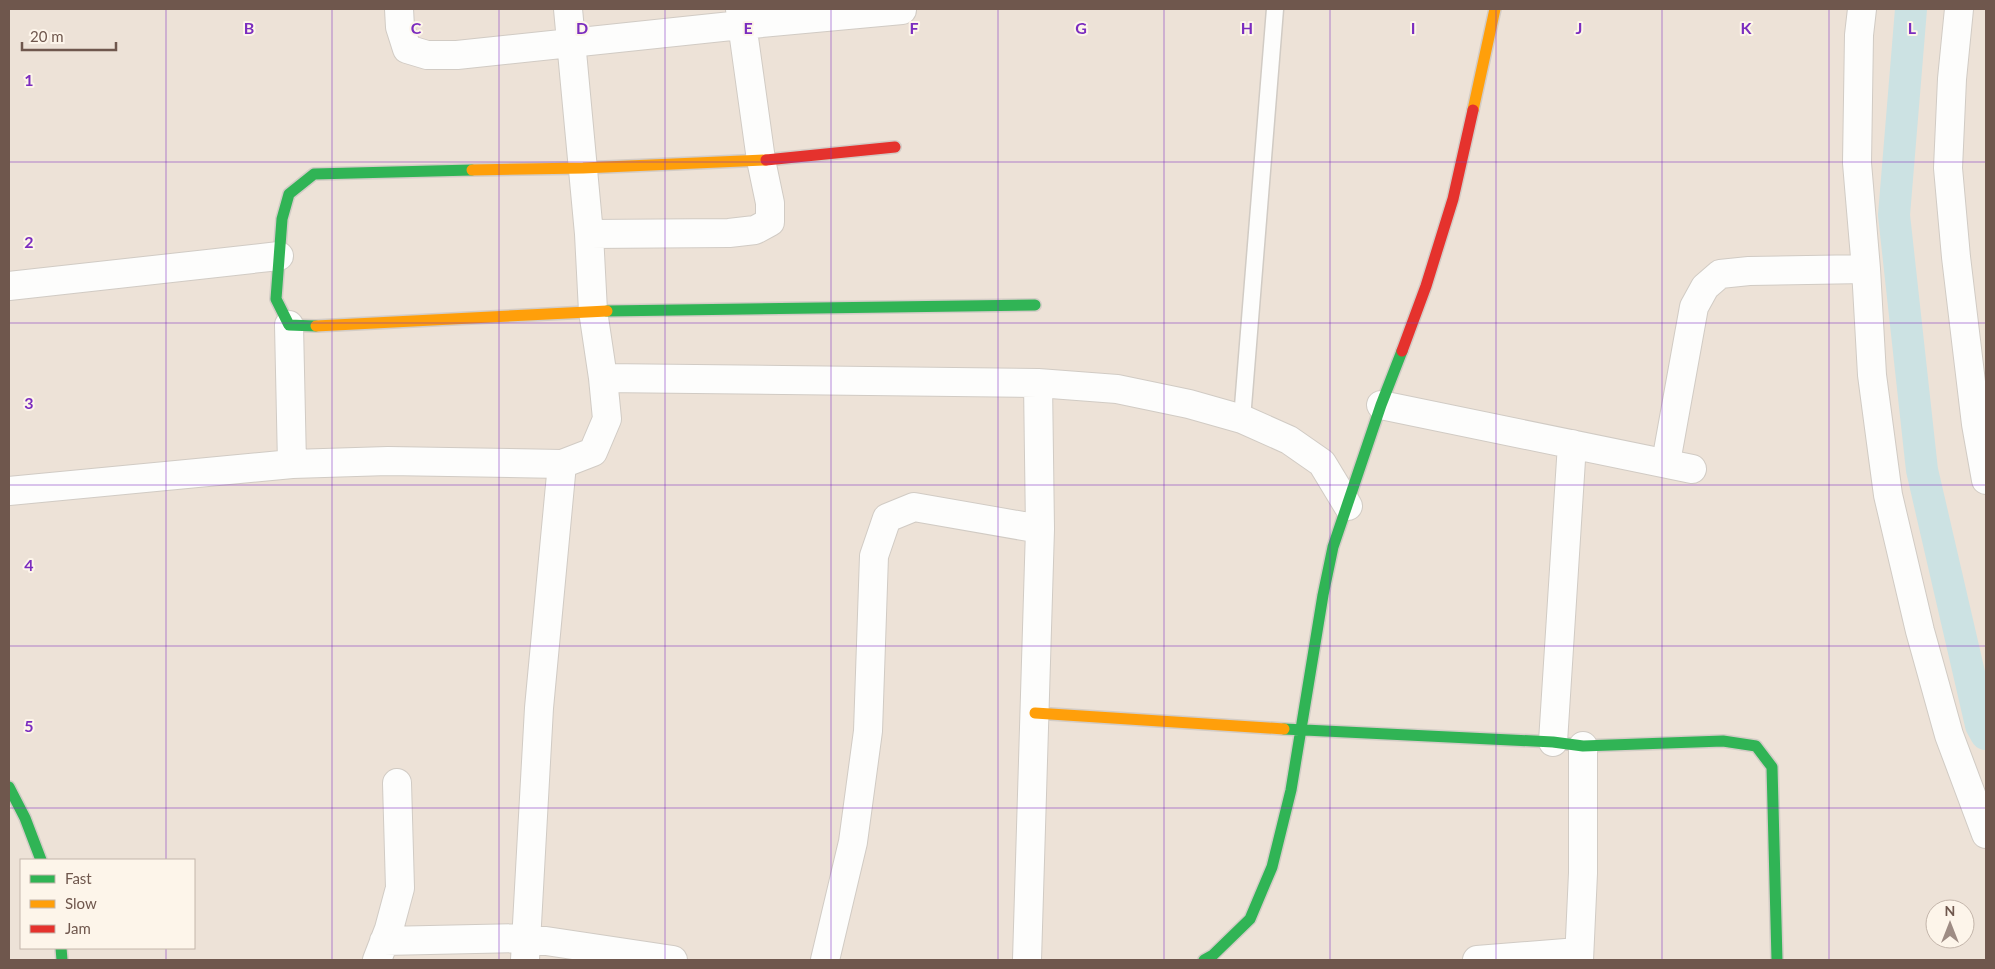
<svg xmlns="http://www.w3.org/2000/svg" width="1995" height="969" font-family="Lato,sans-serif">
	<rect width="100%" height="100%" fill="#f4efe9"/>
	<path fill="#ede2d7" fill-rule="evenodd" d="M 9,9 L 1986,9 L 1986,960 L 9,960 ZM 21,860 L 194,860 L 194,948 L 21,948 ZM 1935,909 L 1965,909 L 1965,939 L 1935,939 Z"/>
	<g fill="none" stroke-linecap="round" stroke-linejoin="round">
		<path stroke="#cce2e3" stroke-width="32" d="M 1911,9 L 1894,215 L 1922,470 L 1981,725 L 1986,734"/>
		<g stroke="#d1cbc4" stroke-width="19">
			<path id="lane" d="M 1242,419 L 1275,9"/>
		</g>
		<g stroke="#d1cbc4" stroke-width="30">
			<path id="street" d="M 399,9 L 400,27 L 407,49 L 427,55 L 457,55 L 741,25 L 902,10
				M 1862,9 L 1859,35 L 1857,163 L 1866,269 L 1872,375 L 1888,495 L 1920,631 L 1949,735 L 1986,834
				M 1959,9 L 1952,79 L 1948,168 L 1956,257 L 1976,424 L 1986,480
				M 589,234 L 729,233 L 755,230 L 770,222 L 770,203 L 761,160 L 740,9
				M 9,286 L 279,256
				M 289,325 L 292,464
				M 603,378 L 1038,383 L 1117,389 L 1189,404 L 1242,419 L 1289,440 L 1322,463 L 1348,506
				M 1381,405 L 1692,469
				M 1666,462 L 1694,307 L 1705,287 L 1720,274 L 1749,271 L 1866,269
				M 9,491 L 292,464 L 388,461 L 562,464 L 593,452 L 607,419 L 603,378 L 593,311 L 589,234 L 568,9
				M 1553,742 L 1572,444
				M 384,941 L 526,938 L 673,960
				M 377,960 L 389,929 L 400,888 L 397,783
				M 525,960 L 539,708 L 562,464
				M 825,960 L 853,842 L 868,731 L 874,556 L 887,518 L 914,507 L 1040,529
				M 1027,960 L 1040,529 L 1038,383
				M 1477,960 L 1578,952
				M 1579,960 L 1583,873 L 1583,746"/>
		</g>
		<g stroke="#d3ccc6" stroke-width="14">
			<path id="fast" d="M 607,311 L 1035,305
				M 316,326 L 289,325 L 276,299 L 282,219 L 289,194 L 314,174 L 472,170
				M 1284,729 L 1553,742 L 1583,746 L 1723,741 L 1756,746 L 1772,767 L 1777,960
				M 9,787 L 25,818 L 41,860
				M 61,948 L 62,960
				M 1204,960 L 1213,955 L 1250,919 L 1272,867 L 1291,790 L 1323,595 L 1333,547 L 1381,405 L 1402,351"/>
		</g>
		<g stroke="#d3ccc6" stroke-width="14">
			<path id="slow" d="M 1473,110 L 1495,9
				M 472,170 L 583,168 L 766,160
				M 316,326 L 607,311
				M 1035,713 L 1284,729"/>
		</g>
		<g stroke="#d3ccc6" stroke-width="14">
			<path id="jam" d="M 766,160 L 895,147
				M 1402,351 L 1426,286 L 1453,199 L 1473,110"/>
		</g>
		<use href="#lane" stroke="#fdfdfc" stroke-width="16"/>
		<use href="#street" stroke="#fdfdfc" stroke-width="28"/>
		<use href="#fast" stroke="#30b455" stroke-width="11"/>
		<use href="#slow" stroke="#ff9f0a" stroke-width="11"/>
		<use href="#jam" stroke="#e5322d" stroke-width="11"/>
	</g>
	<path fill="none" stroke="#7b2cbf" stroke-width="1" stroke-opacity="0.55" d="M 166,9 L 166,860M 332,9 L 332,960M 499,9 L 499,960M 665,9 L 665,960M 831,9 L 831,960M 998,9 L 998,960M 1164,9 L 1164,960M 1330,9 L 1330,960M 1496,9 L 1496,960M 1662,9 L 1662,960M 1829,9 L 1829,960M 9,162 L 1986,162M 9,323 L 1986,323M 9,485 L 1986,485M 9,646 L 1986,646M 9,808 L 1986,808M 166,948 L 166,960"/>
	<g font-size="16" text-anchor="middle" font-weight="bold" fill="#7b2cbf" stroke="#fdf5ea" stroke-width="4" stroke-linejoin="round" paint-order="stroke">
		<text x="249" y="34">B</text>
		<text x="416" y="34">C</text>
		<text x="582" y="34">D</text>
		<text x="748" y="34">E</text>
		<text x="914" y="34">F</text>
		<text x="1081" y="34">G</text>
		<text x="1247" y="34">H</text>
		<text x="1413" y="34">I</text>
		<text x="1579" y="34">J</text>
		<text x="1746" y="34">K</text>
		<text x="1912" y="34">L</text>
		<text x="29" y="86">1</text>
		<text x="29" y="248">2</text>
		<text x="29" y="409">3</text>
		<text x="29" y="571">4</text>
		<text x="29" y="732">5</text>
	</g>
	<rect width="1995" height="969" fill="none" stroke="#6f574d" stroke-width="20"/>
	<rect x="20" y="859" width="175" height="90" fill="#fdf5ea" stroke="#c4b6ab"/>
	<rect x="30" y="875" width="25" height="8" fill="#30b455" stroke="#c4b6ab"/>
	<text x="65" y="884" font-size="15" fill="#6f574d">Fast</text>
	<rect x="30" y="900" width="25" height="8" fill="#ff9f0a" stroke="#c4b6ab"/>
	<text x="65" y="909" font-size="15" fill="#6f574d">Slow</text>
	<rect x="30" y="925" width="25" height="8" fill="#e5322d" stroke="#c4b6ab"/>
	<text x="65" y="934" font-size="15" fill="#6f574d">Jam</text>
	<g transform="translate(1950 924)"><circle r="24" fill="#fdf5ea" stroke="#c4b6ab"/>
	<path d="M0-4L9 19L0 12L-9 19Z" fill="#9e8c84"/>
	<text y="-8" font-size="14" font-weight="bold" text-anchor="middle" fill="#6f574d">N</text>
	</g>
	<path d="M22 42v8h94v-8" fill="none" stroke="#6f574d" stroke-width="2.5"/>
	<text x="30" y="42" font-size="15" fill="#6f574d" stroke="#fdf5ea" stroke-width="4" paint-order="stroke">20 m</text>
</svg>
